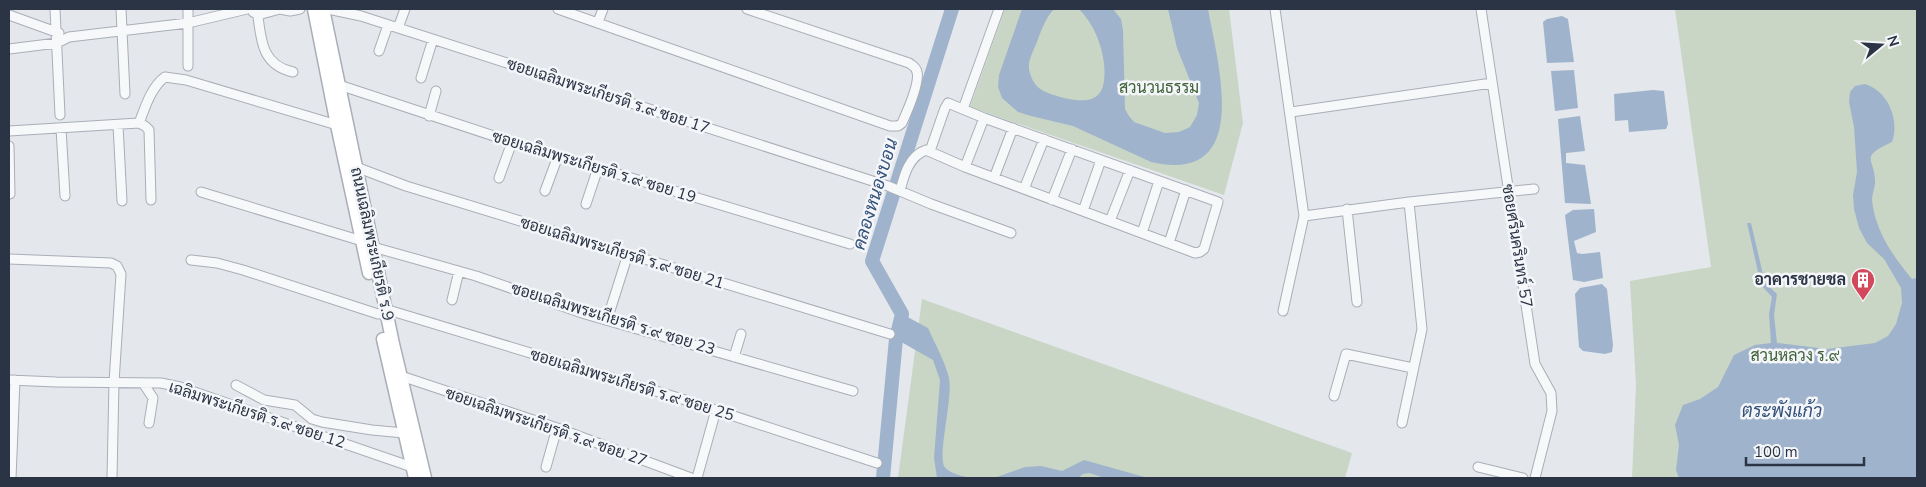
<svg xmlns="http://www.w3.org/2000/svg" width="1926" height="487" font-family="'Nunito Sans',Sarabun,sans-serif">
	<rect width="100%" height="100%" fill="#e4e7ec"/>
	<path fill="#c9d6c5" d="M 1005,9 L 1229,9 L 1243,123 L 1224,195 L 970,107 Z
		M 1675,9 L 1917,9 L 1917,478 L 1632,478 L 1636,385 L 1630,281 L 1711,267 Z
		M 922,299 L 1352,453 L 1345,478 L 898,478 Z"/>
	<path fill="#9fb4cc" d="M 1022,9 L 1054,9 C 1046,17 1041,31 1037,42 C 1034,49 1030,57 1029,64 C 1028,72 1033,83 1039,88 C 1045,93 1057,96 1064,98 C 1096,105 1107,97 1104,63 C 1101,42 1094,25 1079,9 L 1113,9 L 1121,19 L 1123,30 L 1125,109 L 1129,116 L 1134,122 L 1165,133 L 1179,132 L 1190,127 L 1197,115 L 1199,103 L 1177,48 L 1168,9 L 1208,9 C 1218,65 1253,185 1151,162 L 1073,126 L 1031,116 L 1018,112 L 1002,98 L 998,87 L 999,75 Z
		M 1562,16 L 1568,19 L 1574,62 L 1547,63 L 1543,22 L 1547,19 Z
		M 1574,70 L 1578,108 L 1555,111 L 1551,71 Z
		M 1865,84 C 1888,91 1900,120 1892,142 C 1857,158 1876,158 1875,184 C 1874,190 1872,195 1872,200 C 1875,231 1893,256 1912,279 L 1917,278 L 1917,478 L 1679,478 L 1676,470 L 1679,445 L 1675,425 L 1683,405 L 1700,399 L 1718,387 L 1734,355 L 1755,345 L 1771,343 L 1769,314 L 1772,297 L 1761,285 L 1747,223 L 1751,223 L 1765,283 L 1777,294 L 1774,315 L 1777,343 L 1827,349 L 1875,343 L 1888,336 L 1896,324 L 1902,303 L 1901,288 L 1884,259 L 1867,243 L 1859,228 L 1854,209 L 1853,195 L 1857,172 L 1854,127 L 1849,102 L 1850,92 L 1855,86 Z
		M 1653,90 L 1664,91 L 1668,124 L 1666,129 L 1629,132 L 1628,120 L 1615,121 L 1614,94 Z
		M 1580,116 L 1585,151 L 1566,153 L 1566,163 L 1585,165 L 1591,204 L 1565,203 L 1558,119 Z
		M 1594,209 L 1596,232 L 1574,241 L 1577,253 L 1582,254 L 1600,252 L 1603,278 L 1584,282 L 1573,280 L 1565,215 L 1573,210 Z
		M 1602,284 L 1607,289 L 1613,345 L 1612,352 L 1605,354 L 1583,351 L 1579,347 L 1575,294 L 1580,288 Z
		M 902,314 L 928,328 C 935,344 945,361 949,378 C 953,398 938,453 944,466 C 949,474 963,476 972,478 L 937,478 L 934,458 L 940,380 L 933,360 L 896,339 Z
		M 1084,460 L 1148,478 L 1105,478 L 1089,473 L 1083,474 L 1078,478 L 994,478 L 1025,467 L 1041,466 L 1062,471 Z"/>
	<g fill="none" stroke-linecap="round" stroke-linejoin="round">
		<path stroke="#9fb4cc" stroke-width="14" d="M 883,478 L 896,339 L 902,314 L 872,261 L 952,9"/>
		<g stroke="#a9aeb7" stroke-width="11">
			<path id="minor" d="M 55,9 L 60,115
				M 121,9 L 125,94
				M 257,9 C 261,37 260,65 293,72
				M 328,9 L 361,16 L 888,186 L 931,204 L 1011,233
				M 558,9 L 890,126 L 898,126 L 902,123 C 907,112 920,83 917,72 C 916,67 913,66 909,63 L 747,9
				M 1275,9 L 1304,216 L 1283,311
				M 1481,9 L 1535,364 L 1551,393 L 1552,411 L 1535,478
				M 253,12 L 258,15 L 280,9 L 290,11 L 300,9
				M 9,15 L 59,33
				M 598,22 L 603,9
				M 398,28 L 405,9
				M 9,49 L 57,43 L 69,37 L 188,23 L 247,9
				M 379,51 L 388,25
				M 188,66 L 188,9
				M 421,78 L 433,39
				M 339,85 L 512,142 L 850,244
				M 963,109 L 999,9
				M 1291,112 L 1492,83
				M 429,116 L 436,91
				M 139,123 L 145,126 L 149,130 L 151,200
				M 118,125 L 122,201
				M 61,128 L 65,196
				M 9,131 L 139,123 C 145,108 151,87 165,77 L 186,80 L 337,125
				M 9,146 L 10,194
				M 356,167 L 406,186 L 890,334
				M 965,167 L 984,118
				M 499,178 L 512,142
				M 994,178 L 1013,128
				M 1024,189 L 1044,139
				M 545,191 L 558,156
				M 900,191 C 904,175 909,156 926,150 L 965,167 L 1195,253 L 1200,252 L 1204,249 L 1218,202 L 984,118 L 948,103 L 945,108 L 930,151
				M 201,192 L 362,241
				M 1052,200 L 1072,149
				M 586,204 L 598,168
				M 1347,209 L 1357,302
				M 1083,211 L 1101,160
				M 1304,216 L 1409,202 L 1534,189
				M 1110,221 L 1130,170
				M 1142,233 L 1159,181
				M 1169,243 L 1186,190
				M 373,247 L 476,276 L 585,314 L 853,391
				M 9,259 L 111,263 L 117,266 L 121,274 L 114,382 L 112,478
				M 191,260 L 217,263 L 243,270 L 378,314
				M 452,300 L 459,271
				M 385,309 L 679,398 L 877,463
				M 607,320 L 628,254
				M 734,357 L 741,334
				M 401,376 L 557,428 L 691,478
				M 9,380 L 56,382 L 161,383 L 180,387 L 412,467
				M 143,383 L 153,398 L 149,423
				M 236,385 L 264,400 L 295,405 L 312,419 L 322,422 L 372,430 L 404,433
				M 1334,396 L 1346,354 L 1413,368
				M 1402,423 L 1422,329 L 1409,202
				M 546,467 L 557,428
				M 1478,467 L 1523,478
				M 11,478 L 15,380
				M 697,478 L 716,410"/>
		</g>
		<g stroke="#a9aeb7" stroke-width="15">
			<path id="secondary" d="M 314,9 L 337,125 L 369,273
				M 323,9 L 393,344 L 425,478
				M 383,339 L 415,478"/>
		</g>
		<use href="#minor" stroke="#f7f8fa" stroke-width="9"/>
		<use href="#secondary" stroke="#fff" stroke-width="12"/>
	</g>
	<defs>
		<g id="building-pin" transform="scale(1.25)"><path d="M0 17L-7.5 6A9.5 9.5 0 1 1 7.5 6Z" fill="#d1495b" stroke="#f4f6f9"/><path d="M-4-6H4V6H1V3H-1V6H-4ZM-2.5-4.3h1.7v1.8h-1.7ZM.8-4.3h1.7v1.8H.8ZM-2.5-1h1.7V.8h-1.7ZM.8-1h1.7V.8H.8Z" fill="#fff"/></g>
	</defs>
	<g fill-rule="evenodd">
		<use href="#building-pin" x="1863" y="280"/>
	</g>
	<g text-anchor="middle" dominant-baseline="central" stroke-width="5" stroke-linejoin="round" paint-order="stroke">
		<g font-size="16" fill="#3f6138" stroke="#f4f6f9">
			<text x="1159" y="88">สวนวนธรรม</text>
			<text x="1795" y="356">สวนหลวง ร.๙</text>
		</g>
		<g font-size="16" fill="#2b3445" stroke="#f4f6f9">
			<text transform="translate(608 96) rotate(18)">ซอยเฉลิมพระเกียรติ ร.๙ ซอย 17</text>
			<text transform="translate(594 167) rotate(17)">ซอยเฉลิมพระเกียรติ ร.๙ ซอย 19</text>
			<text transform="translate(372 244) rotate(78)">ถนนเฉลิมพระเกียรติ ร.9</text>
			<text transform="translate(1517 246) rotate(81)">ซอยศรีนครินทร์ 57</text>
			<text transform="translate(622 253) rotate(17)">ซอยเฉลิมพระเกียรติ ร.๙ ซอย 21</text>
			<text transform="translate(613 319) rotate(17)">ซอยเฉลิมพระเกียรติ ร.๙ ซอย 23</text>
			<text transform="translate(632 385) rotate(17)">ซอยเฉลิมพระเกียรติ ร.๙ ซอย 25</text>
			<text transform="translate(257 415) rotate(18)">เฉลิมพระเกียรติ ร.๙ ซอย 12</text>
			<text transform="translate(546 427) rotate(19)">ซอยเฉลิมพระเกียรติ ร.๙ ซอย 27</text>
		</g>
		<g font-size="16" font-weight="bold" fill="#2b3445" stroke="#f4f6f9" text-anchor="end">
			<text x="1846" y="280">อาคารชายชล</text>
		</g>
		<g font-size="18" font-style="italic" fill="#34527a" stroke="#f4f6f9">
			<text transform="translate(875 194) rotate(-73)">คลองหนองบอน</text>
			<text x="1782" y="411">ตระพังแก้ว</text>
		</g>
	</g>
	<rect width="1926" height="487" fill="none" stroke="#2b3445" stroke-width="20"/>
	<g transform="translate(1881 45) rotate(72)" stroke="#f4f6f9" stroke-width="4" paint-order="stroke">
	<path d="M0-4L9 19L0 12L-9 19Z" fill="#2b3445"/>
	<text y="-8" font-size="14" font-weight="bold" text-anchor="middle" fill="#2b3445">N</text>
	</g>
	<path d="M1746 457v8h118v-8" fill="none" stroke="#2b3445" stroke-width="2.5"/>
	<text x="1754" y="457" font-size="15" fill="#2b3445" stroke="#f4f6f9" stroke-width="4" paint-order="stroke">100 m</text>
</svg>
